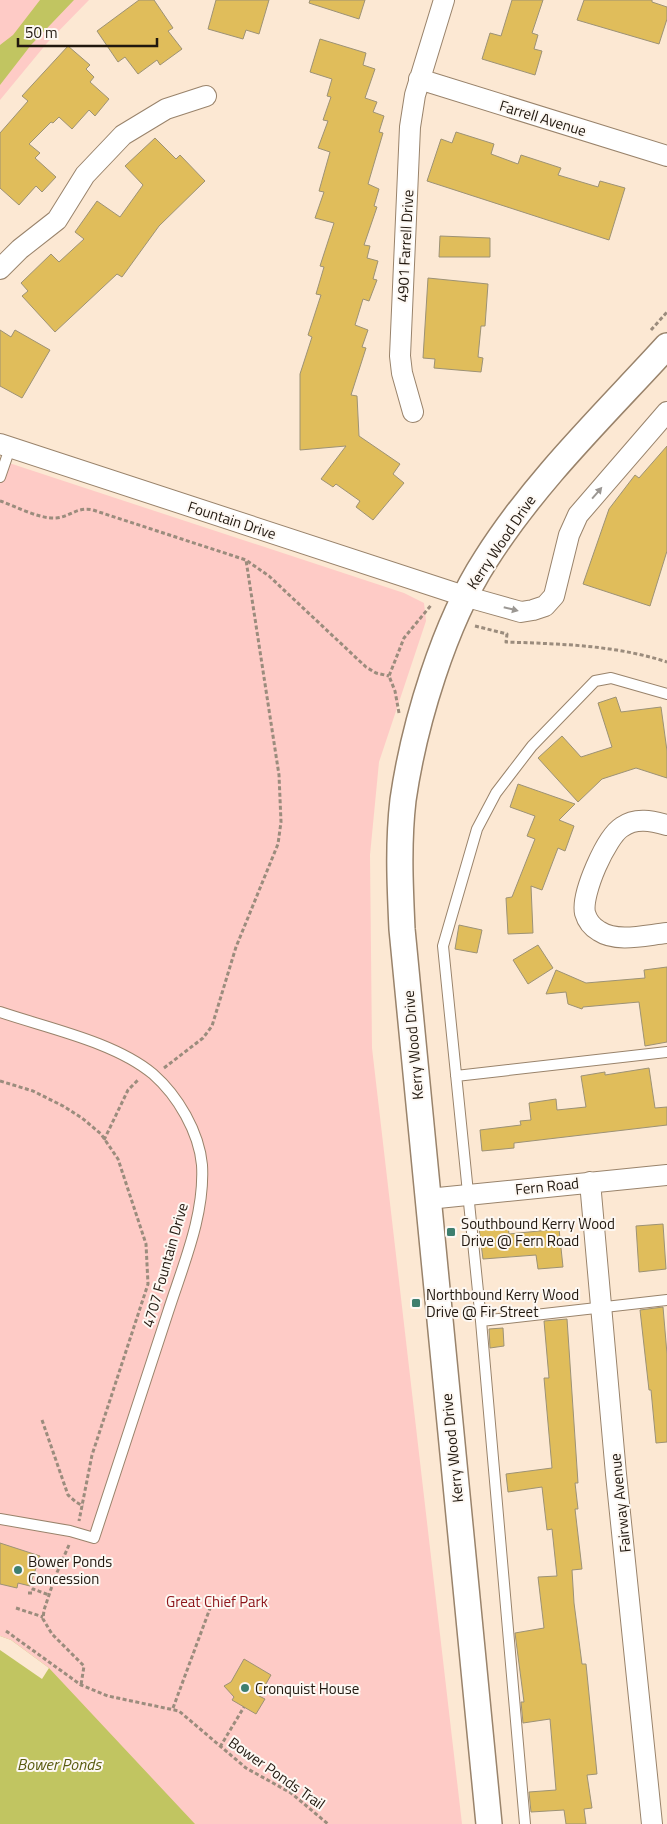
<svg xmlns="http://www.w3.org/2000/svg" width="667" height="1824" font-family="'Titillium Web',sans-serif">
	<rect width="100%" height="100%" fill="#fce8d3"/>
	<path fill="#fecbc6" d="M 0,0 L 89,0 L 47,43 L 0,100 Z
		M 0,460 L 404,593 L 424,603 L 426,621 L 379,762 L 370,855 L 372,1048 L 462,1824 L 0,1824 Z"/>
	<path fill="#c1c561" d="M 40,0 L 74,0 L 31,45 L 0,85 L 0,45 L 13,35 Z
		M 0,1636 L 11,1640 L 49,1668 L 195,1824 L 0,1824 Z"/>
	<path fill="#fce8d3" d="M 0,1636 L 11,1640 L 49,1668 L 42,1679 L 0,1650 Z"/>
	<path fill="#e0bd5b" stroke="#9d9275" d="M 139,0 L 154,0 L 173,28 L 168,31 L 182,49 L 160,65 L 157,60 L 138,74 L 125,57 L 118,62 L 97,31 Z
		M 216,0 L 269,0 L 259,34 L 246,30 L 243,39 L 208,29 Z
		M 310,0 L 365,0 L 359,19 L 309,3 Z
		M 512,0 L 543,0 L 532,33 L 538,35 L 534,49 L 542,51 L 535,75 L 482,59 L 490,33 L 501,36 Z
		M 584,0 L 652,0 L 652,2 L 667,7 L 667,19 L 659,44 L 577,20 Z
		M 320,39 L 366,53 L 363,65 L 375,69 L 365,98 L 377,102 L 373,112 L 384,116 L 379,132 L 383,133 L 368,184 L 379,189 L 374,206 L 377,207 L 364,245 L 370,246 L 367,258 L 378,261 L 373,279 L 377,280 L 369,301 L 363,299 L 355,325 L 368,330 L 362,347 L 366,348 L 351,395 L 357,396 L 359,436 L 400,464 L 393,474 L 404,483 L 373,520 L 356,507 L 360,501 L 336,484 L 333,487 L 321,479 L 346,446 L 300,450 L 300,374 L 312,337 L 308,335 L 321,295 L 316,294 L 324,267 L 320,266 L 334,223 L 315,218 L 324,192 L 319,191 L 330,152 L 318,148 L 328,121 L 323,120 L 331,97 L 327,96 L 332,79 L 310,72 Z
		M 68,46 L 90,65 L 86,69 L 94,77 L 90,82 L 109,99 L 95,116 L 89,110 L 72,129 L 59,117 L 53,123 L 51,122 L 29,144 L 40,153 L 35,158 L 56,177 L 42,192 L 36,186 L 19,205 L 0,188 L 0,133 L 28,101 L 22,96 Z
		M 456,132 L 494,144 L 491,154 L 518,164 L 521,155 L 561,168 L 558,175 L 598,187 L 600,181 L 625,188 L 609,240 L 427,181 L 441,139 L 452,143 Z
		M 155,138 L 176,159 L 180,155 L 205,181 L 159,226 L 122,277 L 117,274 L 55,332 L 22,296 L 28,291 L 21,283 L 51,254 L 59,262 L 84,239 L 75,232 L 97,201 L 120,217 L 143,185 L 125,166 Z
		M 440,236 L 490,238 L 490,257 L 439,257 Z
		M 428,278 L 488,284 L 485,326 L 481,326 L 478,357 L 483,358 L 481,372 L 434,368 L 435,359 L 423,358 Z
		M 0,330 L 11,337 L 15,330 L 50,350 L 22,398 L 0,386 Z
		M 667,446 L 667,551 L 650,606 L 583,584 L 609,509 L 635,475 L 639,478 Z
		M 616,697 L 621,712 L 661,707 L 667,751 L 667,778 L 636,768 L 602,779 L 578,802 L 538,758 L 562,736 L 581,757 L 612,747 L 598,703 Z
		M 518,784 L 575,804 L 559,820 L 574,826 L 565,851 L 558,848 L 542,890 L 531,886 L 533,933 L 508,934 L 506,898 L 512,897 L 535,839 L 527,836 L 535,816 L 510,807 Z
		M 459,925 L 482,930 L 477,953 L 455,949 Z
		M 538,945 L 553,968 L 528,984 L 513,960 Z
		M 667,967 L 667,1042 L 645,1046 L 639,1002 L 583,1007 L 582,1009 L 568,1004 L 566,992 L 546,994 L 556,970 L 586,983 L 645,978 L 644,970 Z
		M 649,1068 L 655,1108 L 667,1107 L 667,1125 L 514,1143 L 514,1148 L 482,1151 L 480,1130 L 521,1125 L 520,1121 L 531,1120 L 529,1103 L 556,1099 L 557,1110 L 586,1107 L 581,1076 L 605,1072 L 605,1075 Z
		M 663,1224 L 666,1269 L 639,1272 L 636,1226 Z
		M 508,1226 L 509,1234 L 559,1229 L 563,1267 L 538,1269 L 536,1255 L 483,1259 L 479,1228 Z
		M 663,1307 L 667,1354 L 667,1442 L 656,1443 L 651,1390 L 649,1390 L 640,1310 Z
		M 567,1319 L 578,1483 L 575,1483 L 578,1509 L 575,1509 L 582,1569 L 572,1570 L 574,1603 L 582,1664 L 586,1664 L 597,1774 L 587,1775 L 592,1808 L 584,1809 L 586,1824 L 566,1824 L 564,1810 L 531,1812 L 529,1792 L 556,1790 L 550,1719 L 523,1723 L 521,1702 L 524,1702 L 515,1633 L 544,1628 L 538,1577 L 557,1576 L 552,1529 L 547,1530 L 542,1487 L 508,1492 L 506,1474 L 552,1468 L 544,1378 L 549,1378 L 544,1321 Z
		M 503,1328 L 504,1346 L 490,1348 L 489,1329 Z
		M 0,1543 L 40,1556 L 30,1586 L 18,1583 L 17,1588 L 0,1584 Z
		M 244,1659 L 271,1675 L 259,1696 L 265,1699 L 256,1714 L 232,1700 L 234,1697 L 224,1686 L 231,1682 Z"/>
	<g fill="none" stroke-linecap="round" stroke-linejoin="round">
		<g stroke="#99836b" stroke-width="12">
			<path id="service" d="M 0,477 L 10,448
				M 0,1012 C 47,1028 115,1042 153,1074 C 178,1096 199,1132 202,1165 C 205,1215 183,1265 168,1312 C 144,1387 119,1462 94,1538 L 70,1531 L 0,1519
				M 456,1076 L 667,1052
				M 481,1321 L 667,1300
				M 525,1824 L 481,1321 L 443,946 L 477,829 L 496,793 L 532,746 L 595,681 L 611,678 L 667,694"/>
		</g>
		<g stroke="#99836b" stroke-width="22">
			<path id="minor" d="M 419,79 L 667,156
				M 0,269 L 20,249 L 57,220 L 85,175 L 123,135 L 166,109 L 206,96
				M 413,412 L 402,373 L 400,356 L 410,127 L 415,95 L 444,0
				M 0,444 L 464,596 L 521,612 L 533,610 L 545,606 L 554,596 L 569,535 L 578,515 L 667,412
				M 667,825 C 652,821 636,817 622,827 C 606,837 581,894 585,913 C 587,920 592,927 599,931 C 617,943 646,935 667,933
				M 590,1182 L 616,1474 L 652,1824
				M 428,1199 L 667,1175"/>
		</g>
		<g stroke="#99836b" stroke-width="28">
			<path id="tertiary" d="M 489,1824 L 402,929 C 400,886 398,843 403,800 C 414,724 444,624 486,559 C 536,480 605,414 667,346"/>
		</g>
		<path stroke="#9b8c7d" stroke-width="3" stroke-dasharray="4 2.5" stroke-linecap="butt" d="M 651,330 L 667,312
			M 0,501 C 16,506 38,519 56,518 C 70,517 78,506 93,510 L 246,560 L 269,576 L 366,667 L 376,673 L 389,676
			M 475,626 L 507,634 L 506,642 C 561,644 615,645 667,662
			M 399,713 L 395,691 L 389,676 L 404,638 L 432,604
			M 164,1068 L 203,1038 L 212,1026 L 236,947 L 278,844 L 281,822 L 279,775 L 246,560
			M 0,1081 L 33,1091 L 63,1106 L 82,1118 L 101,1134 L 118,1159 L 146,1244 L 148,1284 L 92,1455 L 79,1521
			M 104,1140 L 128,1090 L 138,1080
			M 42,1420 L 68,1495 L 76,1502 L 83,1506
			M 69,1545 L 55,1577 L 44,1610 L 43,1619 L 52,1634 L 84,1666 L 81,1685
			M 28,1593 L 32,1593 L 33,1589 L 49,1595
			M 16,1608 L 43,1617
			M 6,1631 L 81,1685 L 108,1696 L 179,1711 L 246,1768 L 291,1793 L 328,1824
			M 173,1708 L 212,1603
			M 220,1747 L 244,1707"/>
		<use href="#service" stroke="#fff" stroke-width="10"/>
		<use href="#minor" stroke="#fff" stroke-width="20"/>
		<use href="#tertiary" stroke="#fff" stroke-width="25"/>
	</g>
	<defs><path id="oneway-solid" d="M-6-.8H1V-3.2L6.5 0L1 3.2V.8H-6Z" transform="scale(1.25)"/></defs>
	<g fill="#9b9793">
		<use href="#oneway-solid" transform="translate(597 493) rotate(-49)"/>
		<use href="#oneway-solid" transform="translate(511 609) rotate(14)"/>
	</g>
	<g fill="#3e7f6f" stroke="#fdf8f3" stroke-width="2">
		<rect x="446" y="1227" width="10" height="10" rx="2.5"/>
		<rect x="411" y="1298" width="10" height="10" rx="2.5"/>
		<circle cx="18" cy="1570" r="5"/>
		<circle cx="245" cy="1688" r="5"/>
	</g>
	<g text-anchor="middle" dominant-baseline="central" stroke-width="4" stroke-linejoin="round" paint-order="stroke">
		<g font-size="15" fill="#21180f" stroke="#fdf8f3">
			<text transform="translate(543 118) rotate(17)">Farrell Avenue</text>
			<text transform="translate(405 246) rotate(-87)">4901 Farrell Drive</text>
			<text transform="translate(232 520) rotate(18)">Fountain Drive</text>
			<text transform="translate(501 542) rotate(-56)">Kerry Wood Drive</text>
			<text transform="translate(413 1045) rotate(-95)">Kerry Wood Drive</text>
			<text transform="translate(547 1186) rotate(-6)">Fern Road</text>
			<text transform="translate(165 1265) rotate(-74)">4707 Fountain Drive</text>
			<text transform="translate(452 1448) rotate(-96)">Kerry Wood Drive</text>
			<text transform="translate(620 1503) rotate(-96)">Fairway Avenue</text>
			<text transform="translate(277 1773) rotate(35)">Bower Ponds Trail</text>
		</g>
		<g font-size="15" fill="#21180f" stroke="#fdf8f3" text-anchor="start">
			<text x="461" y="1223">Southbound Kerry Wood<tspan x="461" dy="17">Drive @ Fern Road</tspan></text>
			<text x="426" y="1294">Northbound Kerry Wood<tspan x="426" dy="17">Drive @ Fir Street</tspan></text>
			<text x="28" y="1561">Bower Ponds<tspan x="28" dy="17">Concession</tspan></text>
			<text x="255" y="1688">Cronquist House</text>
		</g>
		<g font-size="15" fill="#8d151a" stroke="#fdf8f3">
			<text x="217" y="1601">Great Chief Park</text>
		</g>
		<g font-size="16" font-style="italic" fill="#595b10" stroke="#fdf8f3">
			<text x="59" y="1764">Bower Ponds</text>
		</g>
	</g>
	<path d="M18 38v8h139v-8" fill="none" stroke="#21180f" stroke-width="2.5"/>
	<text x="25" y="38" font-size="15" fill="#21180f" stroke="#fdf8f3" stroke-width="4" paint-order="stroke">50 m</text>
</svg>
